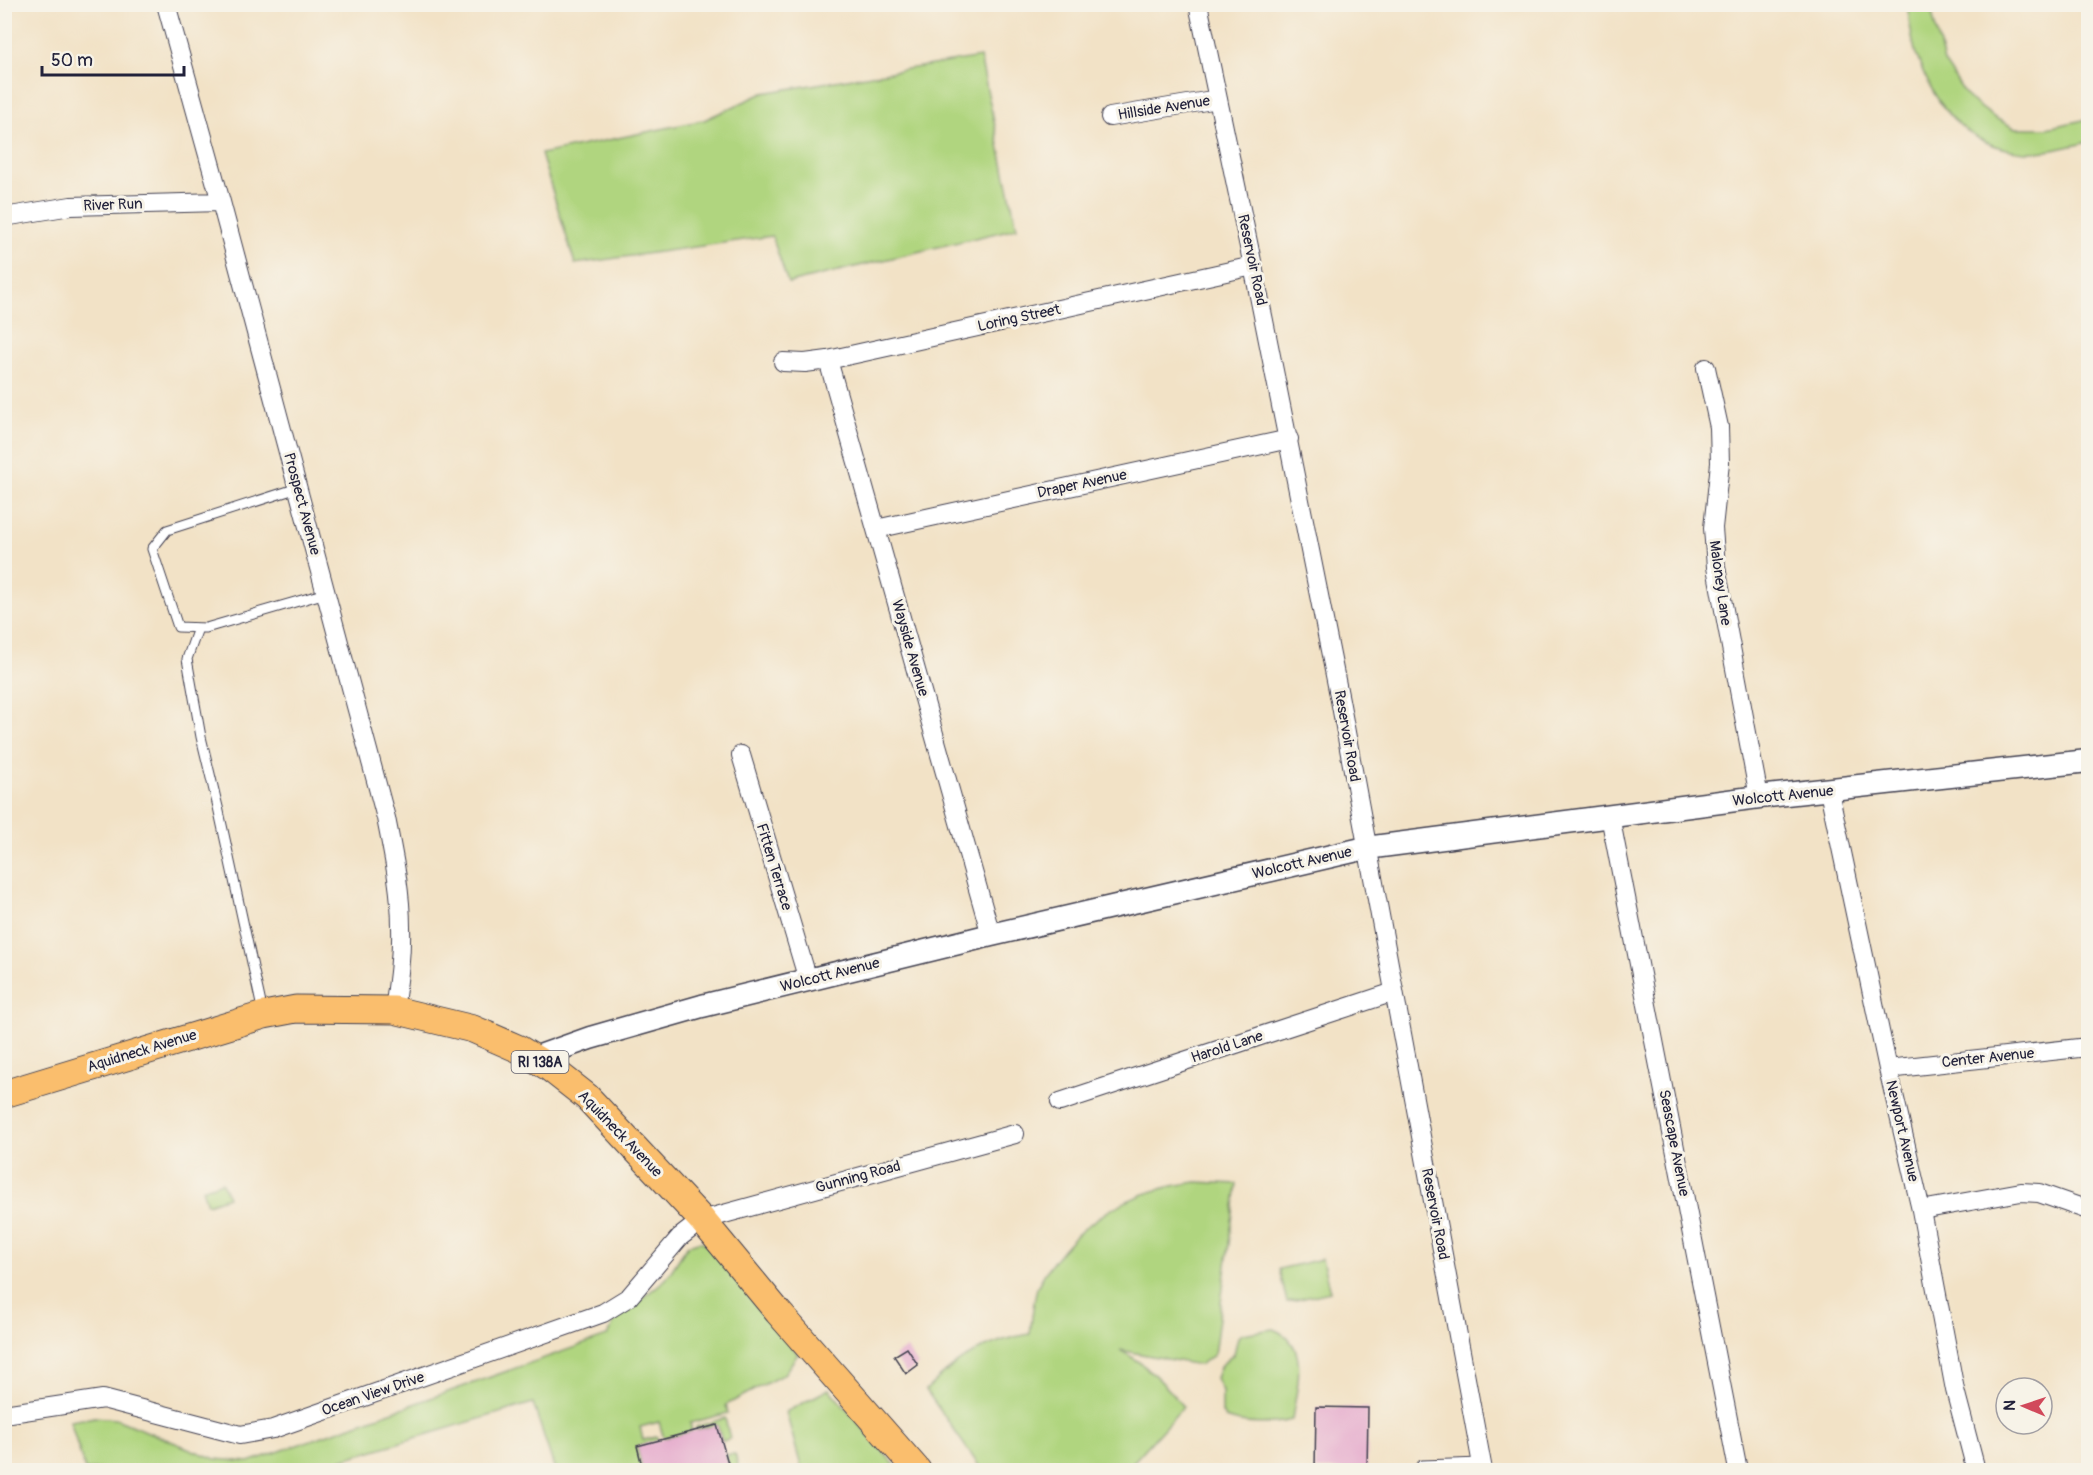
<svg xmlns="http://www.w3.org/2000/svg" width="2093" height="1475" font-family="Pangolin,sans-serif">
	<rect width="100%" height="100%" fill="#f7f3e8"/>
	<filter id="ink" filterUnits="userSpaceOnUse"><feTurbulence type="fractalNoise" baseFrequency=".0167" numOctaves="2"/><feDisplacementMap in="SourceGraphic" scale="12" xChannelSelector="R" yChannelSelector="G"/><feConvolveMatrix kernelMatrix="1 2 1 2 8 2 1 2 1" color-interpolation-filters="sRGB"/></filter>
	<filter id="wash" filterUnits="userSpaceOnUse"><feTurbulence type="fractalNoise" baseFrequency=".008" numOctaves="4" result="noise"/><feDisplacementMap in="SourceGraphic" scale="24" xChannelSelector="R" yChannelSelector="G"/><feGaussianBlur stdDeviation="1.35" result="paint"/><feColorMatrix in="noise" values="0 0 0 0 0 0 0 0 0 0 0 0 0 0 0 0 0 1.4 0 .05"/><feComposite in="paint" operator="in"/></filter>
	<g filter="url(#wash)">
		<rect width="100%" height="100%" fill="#f2e2c6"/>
		<path fill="#b0d57f" stroke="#697c5d" stroke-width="1.5" d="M 1907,5 L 1930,5 L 1944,62 L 1968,98 L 1995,118 L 2015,128 L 2047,128 L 2088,119 L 2088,142 C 2068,147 2046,153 2025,152 C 1966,147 1935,107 1916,54 C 1911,39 1910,21 1907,5 Z
			M 980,57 L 1017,228 L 788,283 L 772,236 L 575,264 L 541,154 L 704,120 L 763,93 Z
			M 222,1182 L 228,1197 L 207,1204 L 202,1189 Z
			M 1196,1182 L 1237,1184 L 1214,1355 L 1199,1365 L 1120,1350 C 1146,1364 1165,1383 1183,1407 L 1126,1470 L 982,1470 L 926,1390 C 955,1360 988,1340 1030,1334 C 1032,1319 1033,1302 1037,1288 C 1041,1277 1050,1266 1057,1257 C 1092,1212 1141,1189 1196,1182 Z
			M 698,1242 L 704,1242 L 798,1354 L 784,1374 L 726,1405 L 728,1413 L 690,1423 L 692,1431 L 664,1439 L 659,1422 L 640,1427 L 643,1440 L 657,1437 L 658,1441 L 637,1446 L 643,1470 L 555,1470 L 533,1403 L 307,1470 L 85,1470 L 70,1421 L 95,1417 L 116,1419 L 215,1459 L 249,1462 L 607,1336 L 616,1319 L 666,1279 L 688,1245 Z
			M 1322,1259 L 1330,1292 L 1287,1302 L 1279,1269 Z
			M 1273,1329 C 1312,1344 1296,1388 1292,1420 C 1269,1425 1247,1426 1225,1418 L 1222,1413 L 1222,1391 L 1216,1378 L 1221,1365 L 1234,1354 L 1238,1337 L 1242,1334 Z
			M 829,1389 L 899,1470 L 802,1470 L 786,1412 Z
			M 725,1418 L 730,1439 L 722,1441 L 717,1425 L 696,1430 L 696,1427 Z
			M 735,1454 L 739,1470 L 730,1470 L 725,1455 Z"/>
		<g id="blocks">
			<path fill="#e6aece" d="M 907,1348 L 918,1365 L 906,1374 L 894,1356 Z
				M 1316,1407 L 1368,1408 L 1367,1470 L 1315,1470 Z
				M 717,1425 L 730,1470 L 643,1470 L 637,1446 Z"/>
		</g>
	</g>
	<g filter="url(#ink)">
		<use href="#blocks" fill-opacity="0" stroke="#413f50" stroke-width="1.5"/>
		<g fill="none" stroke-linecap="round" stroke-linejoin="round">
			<g stroke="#413f50" stroke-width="11">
				<path id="service" d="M 298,488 L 167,530 L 152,549 L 178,627 L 206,628 L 326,593
					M 198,628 L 187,659 L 201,737 L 218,807 L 263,1013
					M 1417,1470 L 1422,1465 L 1482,1463"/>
			</g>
			<g stroke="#413f50" stroke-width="20">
				<path id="minor" d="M 166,4 L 221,202 L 386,818 C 393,854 401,890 401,927 C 402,955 398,982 394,1010
					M 1198,4 L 1253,266 L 1340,700 L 1483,1470
					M 1110,117 L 1218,99
					M 4,217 L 71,206 L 221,202
					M 828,360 L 991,935
					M 783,362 L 805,363 L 828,360 L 1253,266
					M 1706,368 L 1719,427 L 1720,463 L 1713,528 L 1716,567 L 1759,797
					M 876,529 L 1289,439
					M 741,755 L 808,980
					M 1829,791 L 1888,1069 L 1921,1210 L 1955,1390 L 1976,1470
					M 1610,816 L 1738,1470
					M 1888,1069 L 2088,1047
					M 1060,1102 L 1394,992
					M 1921,1210 L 2021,1192 L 2039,1193 L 2088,1210
					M 4,1414 L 103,1399 L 240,1435 L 273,1429 L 603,1313 L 629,1297 L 680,1237 L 702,1220 L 1015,1134"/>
			</g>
			<g stroke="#413f50" stroke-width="25">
				<path id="tertiary" d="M 534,1058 L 590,1038 L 702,1006 L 991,935 L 1366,848 L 1759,797 L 2088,761"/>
			</g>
			<g stroke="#413f50" stroke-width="29">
				<path id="primary" d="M 4,1094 L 264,1015 L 296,1009 L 394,1010 L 473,1029 L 519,1049 L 550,1068 L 587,1097 L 702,1220 L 778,1312 L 917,1470"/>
			</g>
			<use href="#service" stroke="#fff" stroke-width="9"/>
			<use href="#minor" stroke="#fff" stroke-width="18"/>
			<use href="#tertiary" stroke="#fff" stroke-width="22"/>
			<use href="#primary" stroke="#fabe6d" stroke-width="27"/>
		</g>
	</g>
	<g text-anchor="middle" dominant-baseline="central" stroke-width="6" stroke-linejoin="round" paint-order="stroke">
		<rect fill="#f7f3e8" stroke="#62616f" stroke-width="1.5" x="511.5" y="1051" width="57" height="22" rx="4.5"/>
		<g font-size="14" font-weight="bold" fill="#22223b">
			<text x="540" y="1062">RI 138A</text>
		</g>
		<g font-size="15" fill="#22223b" stroke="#f7f3e8">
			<text transform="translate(1164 108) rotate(-9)">Hillside Avenue</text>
			<text transform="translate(113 205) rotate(-2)">River Run</text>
			<text transform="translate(1252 260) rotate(78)">Reservoir Road</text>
			<text transform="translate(1019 318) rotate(-12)">Loring Street</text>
			<text transform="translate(1082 484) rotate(-12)">Draper Avenue</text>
			<text transform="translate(302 504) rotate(75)">Prospect Avenue</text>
			<text transform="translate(1720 583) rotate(82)">Maloney Lane</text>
			<text transform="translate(910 648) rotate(74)">Wayside Avenue</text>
			<text transform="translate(1347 736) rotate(80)">Reservoir Road</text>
			<text transform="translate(1783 796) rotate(-6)">Wolcott Avenue</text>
			<text transform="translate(1302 863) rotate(-13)">Wolcott Avenue</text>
			<text transform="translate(774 867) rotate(73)">Fitten Terrace</text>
			<text transform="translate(830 975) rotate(-14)">Wolcott Avenue</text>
			<text transform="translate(1227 1047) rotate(-18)">Harold Lane</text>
			<text transform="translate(142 1051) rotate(-17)">Aquidneck Avenue</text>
			<text transform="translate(1988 1058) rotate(-6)">Center Avenue</text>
			<text transform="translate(1902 1131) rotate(77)">Newport Avenue</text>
			<text transform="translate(620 1134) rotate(46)">Aquidneck Avenue</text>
			<text transform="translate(1674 1143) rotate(79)">Seascape Avenue</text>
			<text transform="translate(858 1177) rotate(-15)">Gunning Road</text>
			<text transform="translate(1435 1214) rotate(79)">Reservoir Road</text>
			<text transform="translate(373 1394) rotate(-19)">Ocean View Drive</text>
		</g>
	</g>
	<rect width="2093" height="1475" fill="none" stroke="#f7f3e8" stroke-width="24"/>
	<g transform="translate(2024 1406) rotate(272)"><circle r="28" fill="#f7f3e8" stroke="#a29fa3" stroke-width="1.5"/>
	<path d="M0-4.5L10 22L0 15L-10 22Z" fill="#d1495b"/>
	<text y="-9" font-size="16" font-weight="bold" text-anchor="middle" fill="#22223b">N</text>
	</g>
	<path d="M42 66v9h142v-9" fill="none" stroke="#22223b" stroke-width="3"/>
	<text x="51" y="66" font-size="18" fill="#22223b" stroke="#f7f3e8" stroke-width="4.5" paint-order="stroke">50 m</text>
</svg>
